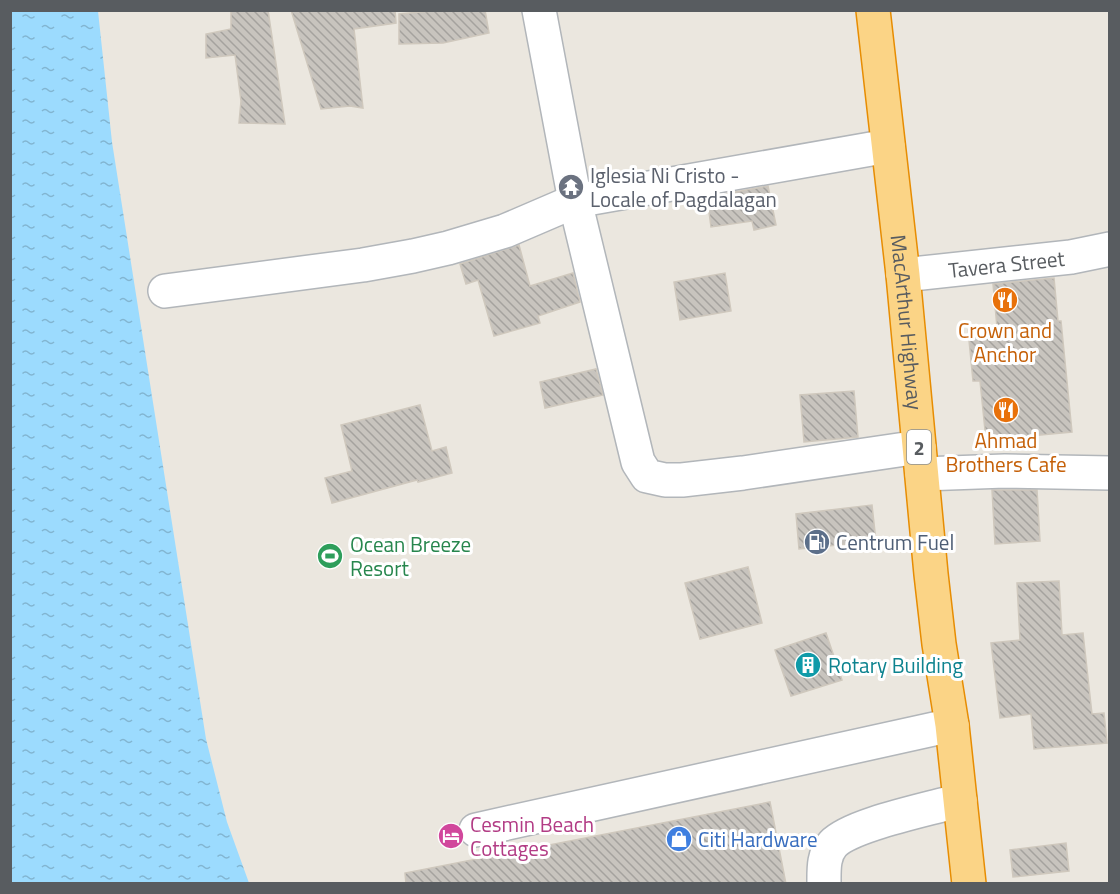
<svg xmlns="http://www.w3.org/2000/svg" width="1120" height="894" font-family="'Titillium Web',sans-serif">
	<defs>
		<pattern id="water-ripples" width="26" height="14" patternUnits="userSpaceOnUse" patternTransform="scale(1.5)"><rect width="26" height="14" fill="#9cdbfe"/><path d="M2 4q2-2 4 0t4 0M15 11q2-2 4 0t4 0" fill="none" stroke="#82b5d1"/></pattern>
		<pattern id="building-back-hatch" width="6" height="6" patternUnits="userSpaceOnUse" patternTransform="scale(1.5)"><rect width="6" height="6" fill="#c8c4be"/><path d="M-1 5l2 2M0 0l6 6M5-1l2 2" fill="none" stroke="#a5a29e"/></pattern>
	</defs>
	<rect width="100%" height="100%" fill="#ebe7df"/>
	<path fill="url(#water-ripples)" d="M 10,11 L 98,11 L 112,142 L 206,739 L 227,822 L 249,883 L 11,883 Z"/>
	<path fill="url(#building-back-hatch)" stroke="#cfc8bd" stroke-width="1.5" d="M 231,10 L 268,10 L 285,124 L 239,123 L 241,101 L 235,55 L 206,58 L 206,34 L 231,29 Z
		M 291,10 L 395,10 L 396,23 L 354,29 L 363,108 L 350,106 L 321,109 Z
		M 442,10 L 485,10 L 489,33 L 443,43 L 399,44 L 399,14 Z
		M 768,186 L 776,225 L 754,230 L 752,221 L 711,227 L 707,197 Z
		M 519,245 L 530,286 L 573,273 L 580,302 L 538,316 L 540,323 L 494,336 L 478,280 L 466,284 L 460,264 Z
		M 725,273 L 731,311 L 680,320 L 674,282 Z
		M 1054,278 L 1058,321 L 1061,321 L 1072,432 L 986,440 L 980,381 L 973,381 L 968,330 L 997,327 L 993,284 Z
		M 596,369 L 603,395 L 545,408 L 540,382 Z
		M 854,391 L 858,437 L 804,442 L 800,395 Z
		M 420,405 L 432,451 L 446,447 L 452,473 L 418,482 L 417,480 L 332,503 L 325,478 L 352,471 L 341,425 Z
		M 992,490 L 1037,490 L 1040,541 L 995,544 Z
		M 872,505 L 876,541 L 799,549 L 796,514 Z
		M 748,567 L 762,623 L 700,639 L 685,583 Z
		M 1059,581 L 1062,635 L 1083,633 L 1092,714 L 1104,713 L 1107,743 L 1034,749 L 1031,714 L 1000,718 L 991,643 L 1020,640 L 1017,583 Z
		M 826,633 L 842,680 L 791,696 L 775,650 Z
		M 770,802 L 786,884 L 406,884 L 405,873 Z
		M 1066,843 L 1069,871 L 1013,877 L 1010,850 Z"/>
	<g fill="none" stroke-linecap="round" stroke-linejoin="round">
		<g stroke="#b2b6ba" stroke-width="36">
			<g id="minor">
				<path d="M 539,10 L 575,201 L 638,462 L 647,476 L 665,480 L 682,480 L 743,473 L 919,447"/>
				<path id="s1" d="M 903,275 L 1071,257 L 1110,249"/>
				<path d="M 165,291 L 363,265 L 413,256 L 448,248 L 505,231 L 575,201 L 888,146"/>
				<path d="M 922,474 L 1005,471 L 1110,473"/>
				<path d="M 476,830 L 952,725"/>
				<path d="M 824,884 C 824,870 823,855 833,844 C 852,824 931,809 960,800"/>
			</g>
		</g>
		<g stroke="#e78d03" stroke-width="36">
			<g id="highway">
				<path id="s2" d="M 873,10 L 903,275 L 931,574 L 939,644 L 952,725 L 969,884"/>
			</g>
		</g>
		<use href="#minor" stroke="#fff" stroke-width="33"/>
		<use href="#highway" stroke="#fbd486" stroke-width="33"/>
	</g>
	<defs>
		<g id="temple-disc" transform="scale(1.35)"><circle r="9.5" fill="#6b7280" stroke="#fff"/><path d="M0-6L5-2H3V0L6.5 2.5H4V6H1.5V3h-3V6H-4V2.5H-6.5L-3 0V-2H-5Z" fill="#fff"/></g>
		<g id="restaurant-disc" transform="scale(1.35)"><circle r="9.5" fill="#e8710a" stroke="#fff"/><path d="M-5-6h1v4h1v-4h1v4h1v-4h1v5L-1.5 .5V6h-2V.5L-5-1ZM5-6V6H3V1.5H1.5Q1.5-4 5-6Z" fill="#fff"/></g>
		<g id="fuel-disc" transform="scale(1.35)"><circle r="9.5" fill="#5c6f8a" stroke="#fff"/><path d="M-5.5-6h7V0h2V4h1.3V-2.5L3-4.5l.8-.8L6-3V5H2.5V1h-1V6h-7ZM-4.2-4.7v3.2H.2V-4.7Z" fill="#fff"/></g>
		<g id="stadium-disc" transform="scale(1.35)"><circle r="9.5" fill="#2e9e5b" stroke="#fff"/><path d="M0-5a6.5 5 0 1 0 0 10a6.5 5 0 1 0 0-10ZM-3.5-1.8h7v3.6h-7Z" fill="#fff"/></g>
		<g id="building-disc" transform="scale(1.35)"><circle r="9.5" fill="#0f9aa8" stroke="#fff"/><path d="M-4-6H4V6H1V3H-1V6H-4ZM-2.5-4.3h1.7v1.8h-1.7ZM.8-4.3h1.7v1.8H.8ZM-2.5-1h1.7V.8h-1.7ZM.8-1h1.7V.8H.8Z" fill="#fff"/></g>
		<g id="hotel-disc" transform="scale(1.35)"><circle r="9.5" fill="#d1479c" stroke="#fff"/><path d="M-6-4.5h1.5V1H6V5H4.5V3h-9V5H-6ZM-4 0a1.8 1.8 0 1 1 3.6 0ZM.5 0V-2.5h3Q6-2.5 6 0Z" fill="#fff"/></g>
		<g id="shop-disc" transform="scale(1.35)"><circle r="9.5" fill="#3f7fe0" stroke="#fff"/><path d="M-5-2.5h2.3a2.7 3.5 0 0 1 5.4 0H5L5.5 6h-11ZM-1.5-2.5h3a1.5 2.3 0 0 0-3 0Z" fill="#fff"/></g>
	</defs>
	<g fill-rule="evenodd">
		<use href="#temple-disc" x="571" y="187"/>
		<use href="#restaurant-disc" x="1005" y="300"/>
		<use href="#restaurant-disc" x="1006" y="410"/>
		<use href="#fuel-disc" x="817" y="542"/>
		<use href="#stadium-disc" x="330" y="556"/>
		<use href="#building-disc" x="808" y="665"/>
		<use href="#hotel-disc" x="451" y="836"/>
		<use href="#shop-disc" x="679" y="839"/>
	</g>
	<g text-anchor="middle" dominant-baseline="central" stroke-width="6" stroke-linejoin="round" paint-order="stroke">
		<rect fill="#fff" stroke="#8a8d90" stroke-width="1.5" x="907" y="430" width="24" height="34" rx="4.5"/>
		<g font-size="20" font-weight="bold" fill="#585c60">
			<text x="919" y="447">2</text>
		</g>
		<g font-size="21" fill="#5b616d" stroke="#fff" text-anchor="start">
			<text x="590" y="175">Iglesia Ni Cristo -<tspan x="590" dy="24">Locale of Pagdalagan</tspan></text>
		</g>
		<g font-size="21" fill="#585c60" stroke="#fff">
			<text stroke="none"><textPath href="#s1" startOffset="104">Tavera Street</textPath></text>
			<text stroke="none"><textPath href="#s2" startOffset="314">MacArthur Highway</textPath></text>
		</g>
		<g font-size="21" fill="#c56008" stroke="#fff">
			<text x="1005" y="330">Crown and<tspan x="1005" dy="24">Anchor</tspan></text>
			<text x="1006" y="440">Ahmad<tspan x="1006" dy="24">Brothers Cafe</tspan></text>
		</g>
		<g font-size="21" fill="#4e5e75" stroke="#fff" text-anchor="start">
			<text x="836" y="542">Centrum Fuel</text>
		</g>
		<g font-size="21" fill="#27864d" stroke="#fff" text-anchor="start">
			<text x="350" y="544">Ocean Breeze<tspan x="350" dy="24">Resort</tspan></text>
		</g>
		<g font-size="21" fill="#0d838f" stroke="#fff" text-anchor="start">
			<text x="828" y="665">Rotary Building</text>
		</g>
		<g font-size="21" fill="#b23c85" stroke="#fff" text-anchor="start">
			<text x="470" y="824">Cesmin Beach<tspan x="470" dy="24">Cottages</tspan></text>
		</g>
		<g font-size="21" fill="#366cbe" stroke="#fff" text-anchor="start">
			<text x="698" y="839">Citi Hardware</text>
		</g>
	</g>
	<rect width="1120" height="894" fill="none" stroke="#585c60" stroke-width="24"/>
</svg>
